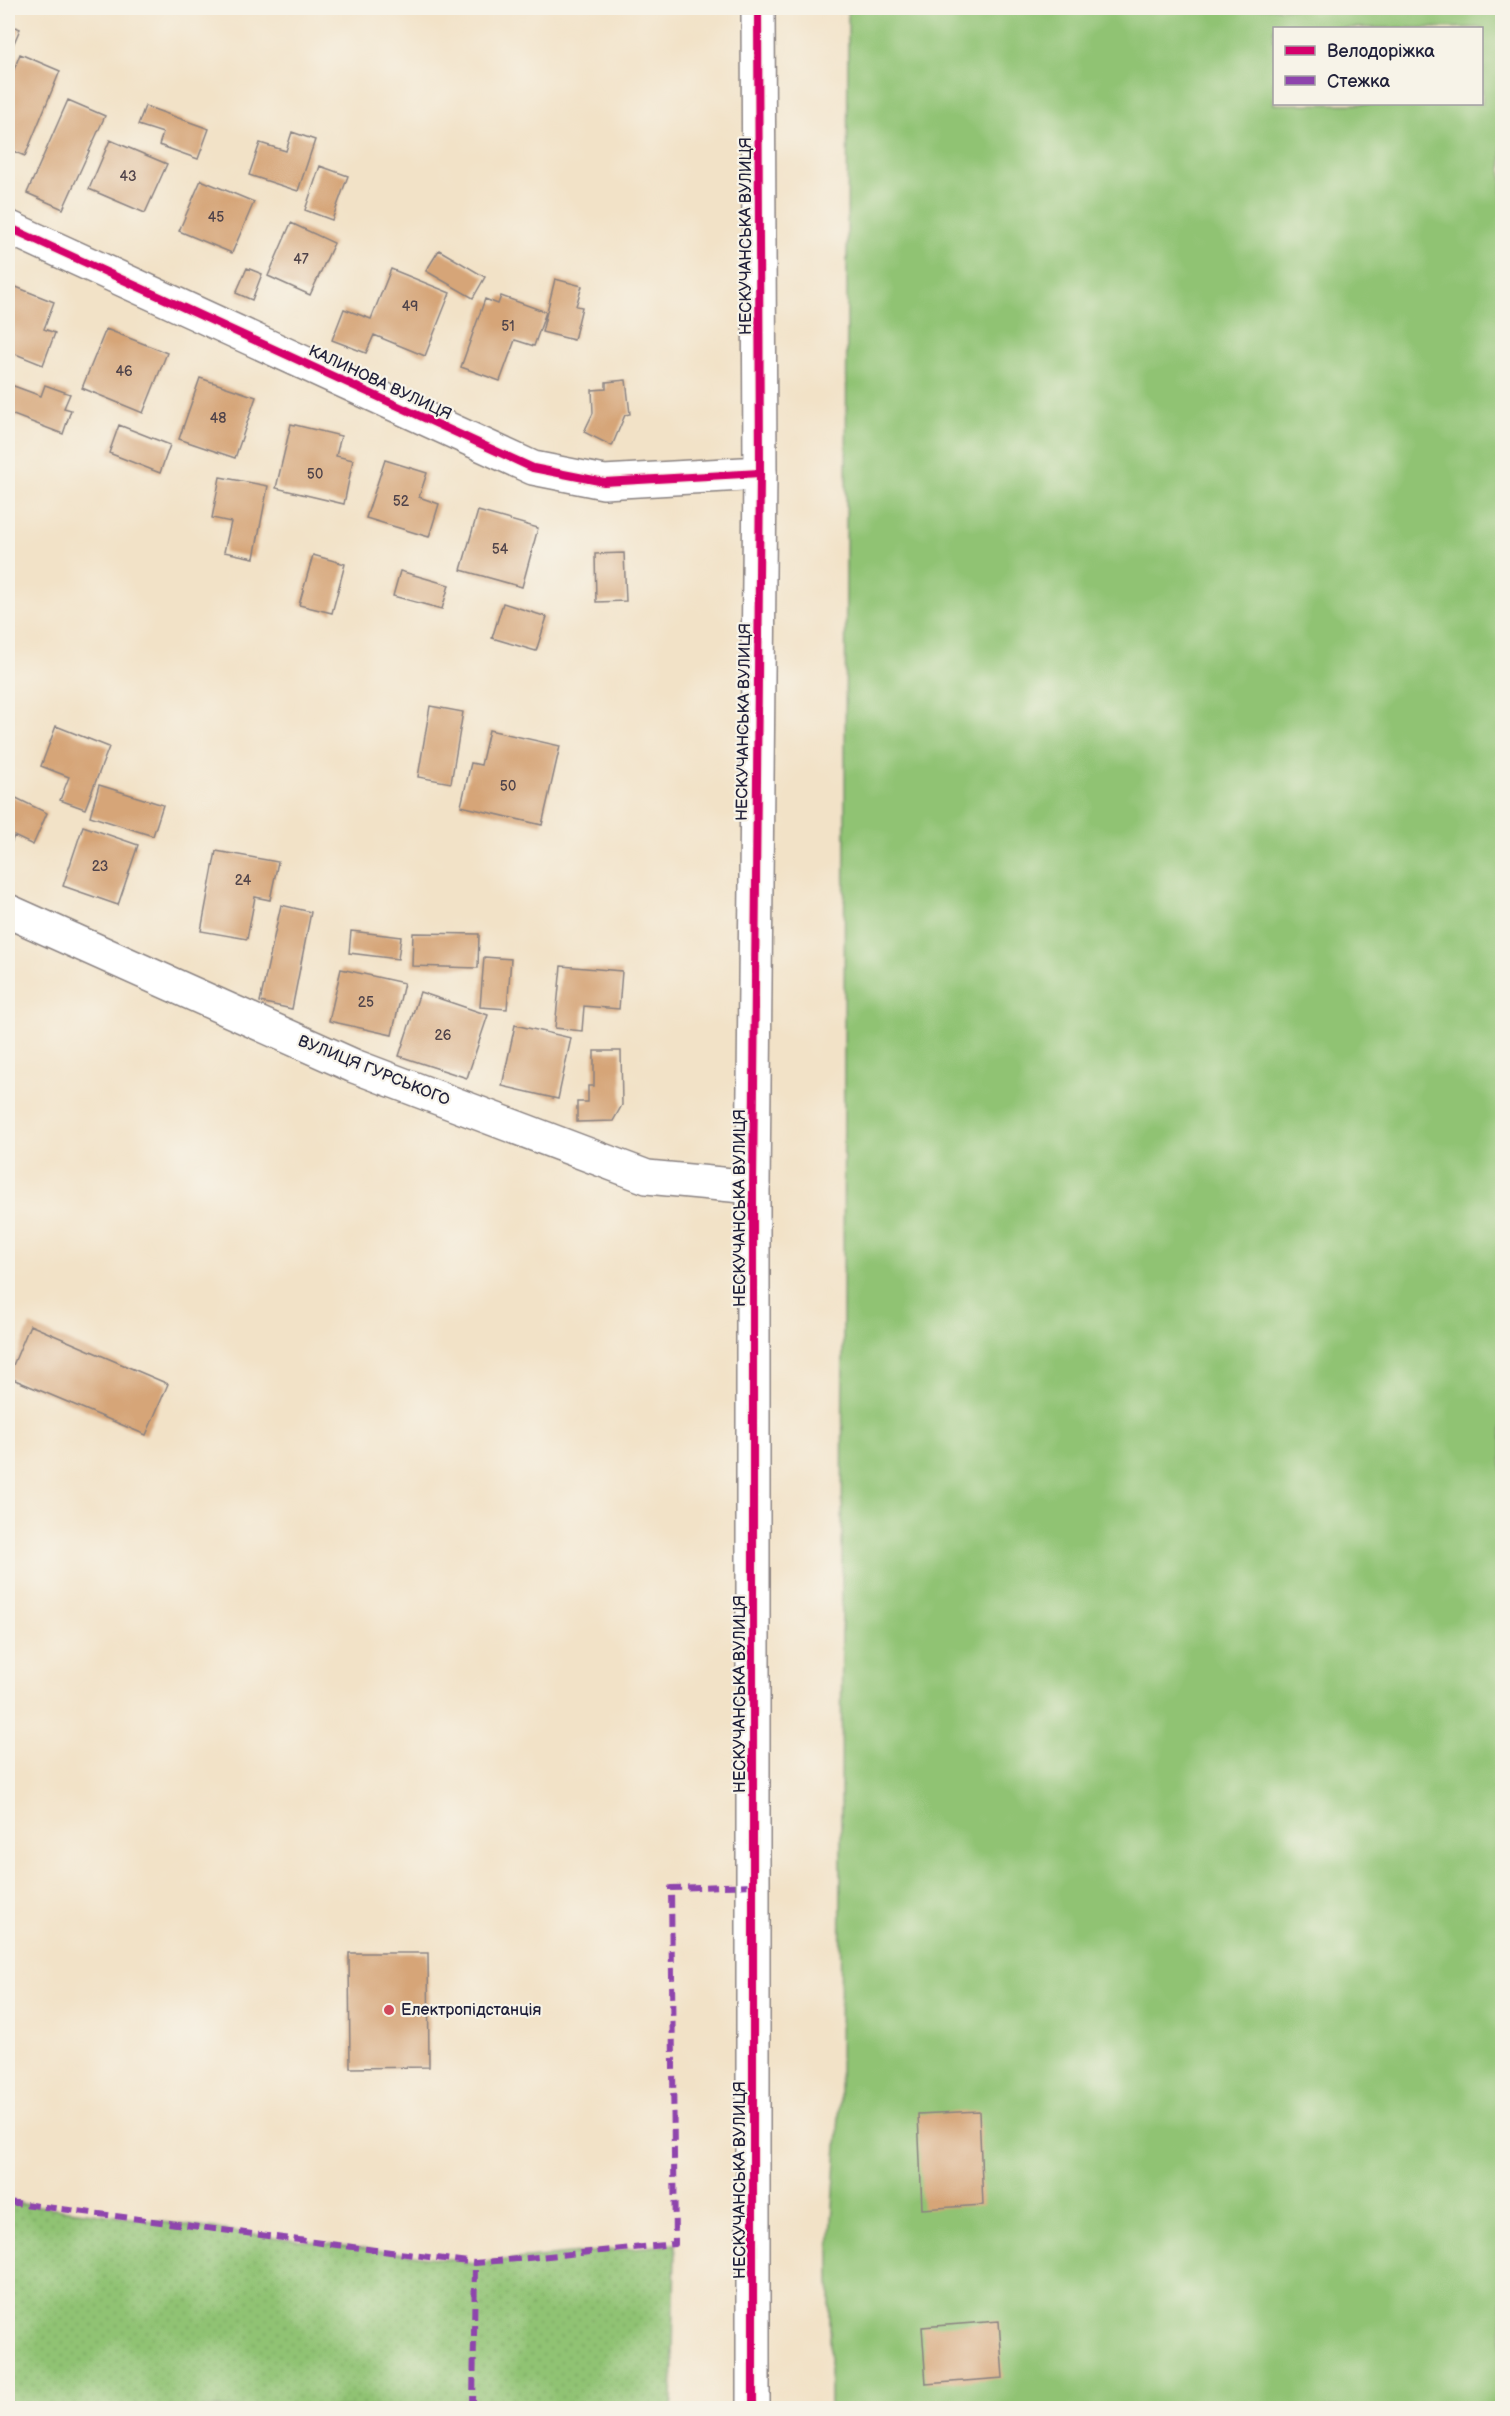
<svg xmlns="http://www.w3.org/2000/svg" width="1510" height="2416" font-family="'Balsamiq Sans',sans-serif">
	<defs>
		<pattern id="grass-dots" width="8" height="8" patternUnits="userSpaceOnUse" patternTransform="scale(1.5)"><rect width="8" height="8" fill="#90c373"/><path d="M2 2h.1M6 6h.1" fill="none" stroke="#7ca764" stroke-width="1.8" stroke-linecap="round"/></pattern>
	</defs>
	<rect width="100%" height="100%" fill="#f7f3e8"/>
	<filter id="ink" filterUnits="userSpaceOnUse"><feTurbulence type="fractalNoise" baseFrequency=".0167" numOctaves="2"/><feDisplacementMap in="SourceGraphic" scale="12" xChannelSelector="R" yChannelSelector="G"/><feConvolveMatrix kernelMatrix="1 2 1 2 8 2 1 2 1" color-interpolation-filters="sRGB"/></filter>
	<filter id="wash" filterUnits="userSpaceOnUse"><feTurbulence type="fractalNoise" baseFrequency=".008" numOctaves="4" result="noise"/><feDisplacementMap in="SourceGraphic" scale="24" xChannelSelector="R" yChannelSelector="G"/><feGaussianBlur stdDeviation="1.35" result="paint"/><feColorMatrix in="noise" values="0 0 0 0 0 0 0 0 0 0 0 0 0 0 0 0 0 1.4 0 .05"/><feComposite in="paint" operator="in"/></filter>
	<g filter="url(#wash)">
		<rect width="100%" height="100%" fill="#f2e2c7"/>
		<path fill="url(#grass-dots)" stroke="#597257" stroke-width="1.5" d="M 8,2202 L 475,2263 L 675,2244 L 672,2408 L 8,2408 Z"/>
		<path fill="#90c373" stroke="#597257" stroke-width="1.5" fill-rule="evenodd" d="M 848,8 L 1502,8 L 1502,2408 L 830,2408 L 830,2251 L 840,2100 ZM 1274,28 L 1482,28 L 1482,104 L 1274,104 Z"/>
		<g id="blocks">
			<path fill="#d6a578" d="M 8,24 L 20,29 L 8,57 Z
				M 20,54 L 60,71 L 25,156 L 8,149 L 8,85 Z
				M 68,100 L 105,116 L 63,209 L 27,193 Z
				M 145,106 L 209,129 L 198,159 L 159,145 L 163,133 L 138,125 Z
				M 292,132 L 315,140 L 298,191 L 249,175 L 260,143 L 286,151 Z
				M 110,140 L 167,164 L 145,213 L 89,189 Z
				M 320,166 L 348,176 L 332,220 L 305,210 Z
				M 201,180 L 254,202 L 232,253 L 179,231 Z
				M 291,223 L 334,243 L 310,295 L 268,276 Z
				M 439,250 L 485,277 L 473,298 L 426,271 Z
				M 247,268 L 262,274 L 252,300 L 236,293 Z
				M 391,269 L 450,293 L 425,356 L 374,335 L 366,353 L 332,340 L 344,309 L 371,319 Z
				M 555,279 L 582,286 L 576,306 L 582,307 L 574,340 L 542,332 Z
				M 11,285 L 54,302 L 44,329 L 55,333 L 43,365 L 8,351 L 8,294 Z
				M 501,296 L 546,312 L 534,346 L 515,340 L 500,381 L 461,367 L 485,299 L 498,304 Z
				M 106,329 L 167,353 L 143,413 L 82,388 Z
				M 200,378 L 256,397 L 235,458 L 179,439 Z
				M 626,380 L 630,414 L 625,415 L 612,446 L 584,432 L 593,413 L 592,390 L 606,389 L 606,382 Z
				M 11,385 L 41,396 L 45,385 L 70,394 L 64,408 L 71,410 L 63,434 L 8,413 L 8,395 Z
				M 291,424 L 341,436 L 336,456 L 353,460 L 344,504 L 276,488 Z
				M 119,425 L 170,445 L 160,473 L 109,453 Z
				M 385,460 L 427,473 L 419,497 L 439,504 L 429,537 L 366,518 Z
				M 220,477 L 268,486 L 254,558 L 224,552 L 231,522 L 212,518 Z
				M 478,511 L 538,528 L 522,587 L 461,570 Z
				M 624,553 L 626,601 L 596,602 L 595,554 Z
				M 313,555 L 345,564 L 332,613 L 299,605 Z
				M 400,571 L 449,585 L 442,609 L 393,596 Z
				M 503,603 L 547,617 L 536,651 L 492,638 Z
				M 430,706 L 463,712 L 451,783 L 418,777 Z
				M 56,726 L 109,747 L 85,809 L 60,800 L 69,777 L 41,766 Z
				M 489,730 L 560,746 L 542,825 L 461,806 L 471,763 L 481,765 Z
				M 99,785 L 163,805 L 153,836 L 90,816 Z
				M 8,794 L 47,813 L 33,845 L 14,836 L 8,851 Z
				M 83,826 L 138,845 L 118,905 L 63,886 Z
				M 216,851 L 278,862 L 270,900 L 255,897 L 247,939 L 201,931 Z
				M 281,905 L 311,912 L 292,1009 L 260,1002 Z
				M 351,931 L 401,937 L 398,959 L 349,953 Z
				M 413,933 L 479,934 L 478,968 L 412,966 Z
				M 484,957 L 511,959 L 507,1009 L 480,1007 Z
				M 561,966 L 622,971 L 619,1009 L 584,1006 L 582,1031 L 555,1028 Z
				M 341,969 L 404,983 L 392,1035 L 329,1021 Z
				M 420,992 L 488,1015 L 467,1078 L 399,1056 Z
				M 515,1025 L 571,1038 L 558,1099 L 502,1086 Z
				M 594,1051 L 621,1051 L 622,1105 L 613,1121 L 577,1122 L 577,1102 L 588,1102 L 588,1086 L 594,1086 Z
				M 30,1325 L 168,1384 L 146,1435 L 8,1377 Z
				M 349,1953 L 428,1953 L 429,2067 L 350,2068 Z
				M 979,2111 L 983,2205 L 922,2209 L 918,2114 Z
				M 999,2321 L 1003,2378 L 926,2384 L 922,2327 Z"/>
		</g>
	</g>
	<g filter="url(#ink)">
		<use href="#blocks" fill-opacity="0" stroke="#8a8281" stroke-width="1.5"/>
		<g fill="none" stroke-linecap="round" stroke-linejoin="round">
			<g stroke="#8a8281" stroke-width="36">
				<path id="street" d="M 8,227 L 533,468 L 604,482 L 760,473
					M 8,911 L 354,1066 L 647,1177 L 753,1187"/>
			</g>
			<g stroke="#8a8281" stroke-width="36">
				<path id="secondary" d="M 753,2408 L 753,1187 L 760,473 L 758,8"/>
			</g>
			<use href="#street" stroke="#fff" stroke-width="33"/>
			<use href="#secondary" stroke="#fff" stroke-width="33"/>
			<path stroke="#8e44ad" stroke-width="6" stroke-dasharray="12 6" stroke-linecap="butt" d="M 8,2202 L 475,2263 L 675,2244 L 671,1888 L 754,1885
				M 473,2408 L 475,2263"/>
			<g stroke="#f7f3e8" stroke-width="11">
				<path id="cycleway" d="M 8,227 L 533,468 L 604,482 L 760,473
					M 753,2408 L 753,1187 L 760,473 L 758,8"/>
			</g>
			<use href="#cycleway" stroke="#d6006c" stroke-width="8"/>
		</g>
	</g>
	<circle fill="#d1495b" stroke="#f7f3e8" stroke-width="2" cx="389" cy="2010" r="6"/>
	<g text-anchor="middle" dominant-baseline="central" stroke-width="4.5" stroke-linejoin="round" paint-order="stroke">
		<g font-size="14" fill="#4f434a">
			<text x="128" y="176">43</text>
			<text x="216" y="217">45</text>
			<text x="301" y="259">47</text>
			<text x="410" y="306">49</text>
			<text x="508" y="326">51</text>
			<text x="124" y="371">46</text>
			<text x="218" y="418">48</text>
			<text x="315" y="474">50</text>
			<text x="401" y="501">52</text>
			<text x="500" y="549">54</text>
			<text x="508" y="786">50</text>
			<text x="100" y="866">23</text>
			<text x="243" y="880">24</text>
			<text x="366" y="1002">25</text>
			<text x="443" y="1035">26</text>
		</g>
		<g font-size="16" fill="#22223b" stroke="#f7f3e8">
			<text transform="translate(746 236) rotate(-90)">НЕСКУЧАНСЬКА ВУЛИЦЯ</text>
			<text transform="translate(380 383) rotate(25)">КАЛИНОВА ВУЛИЦЯ</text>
			<text transform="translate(744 722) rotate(-89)">НЕСКУЧАНСЬКА ВУЛИЦЯ</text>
			<text transform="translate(374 1071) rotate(22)">ВУЛИЦЯ ГУРСЬКОГО</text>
			<text transform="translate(740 1208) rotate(-90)">НЕСКУЧАНСЬКА ВУЛИЦЯ</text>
			<text transform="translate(740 1694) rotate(-90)">НЕСКУЧАНСЬКА ВУЛИЦЯ</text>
			<text transform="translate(740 2180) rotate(-90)">НЕСКУЧАНСЬКА ВУЛИЦЯ</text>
		</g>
		<g font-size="16" fill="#22223b" stroke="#f7f3e8" text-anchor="start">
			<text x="401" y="2010">Електропідстанція</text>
		</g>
	</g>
	<rect width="1510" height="2416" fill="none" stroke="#f7f3e8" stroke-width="30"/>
	<rect x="1273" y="27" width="210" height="78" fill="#f7f3e8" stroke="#a29fa3" stroke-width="1.5"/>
	<rect x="1285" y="46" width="30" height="9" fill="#d6006c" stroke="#a29fa3" stroke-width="1.5"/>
	<text x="1327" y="57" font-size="18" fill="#22223b">Велодоріжка</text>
	<rect x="1285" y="76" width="30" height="9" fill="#8e44ad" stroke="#a29fa3" stroke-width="1.5"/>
	<text x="1327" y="87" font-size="18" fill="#22223b">Стежка</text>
</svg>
